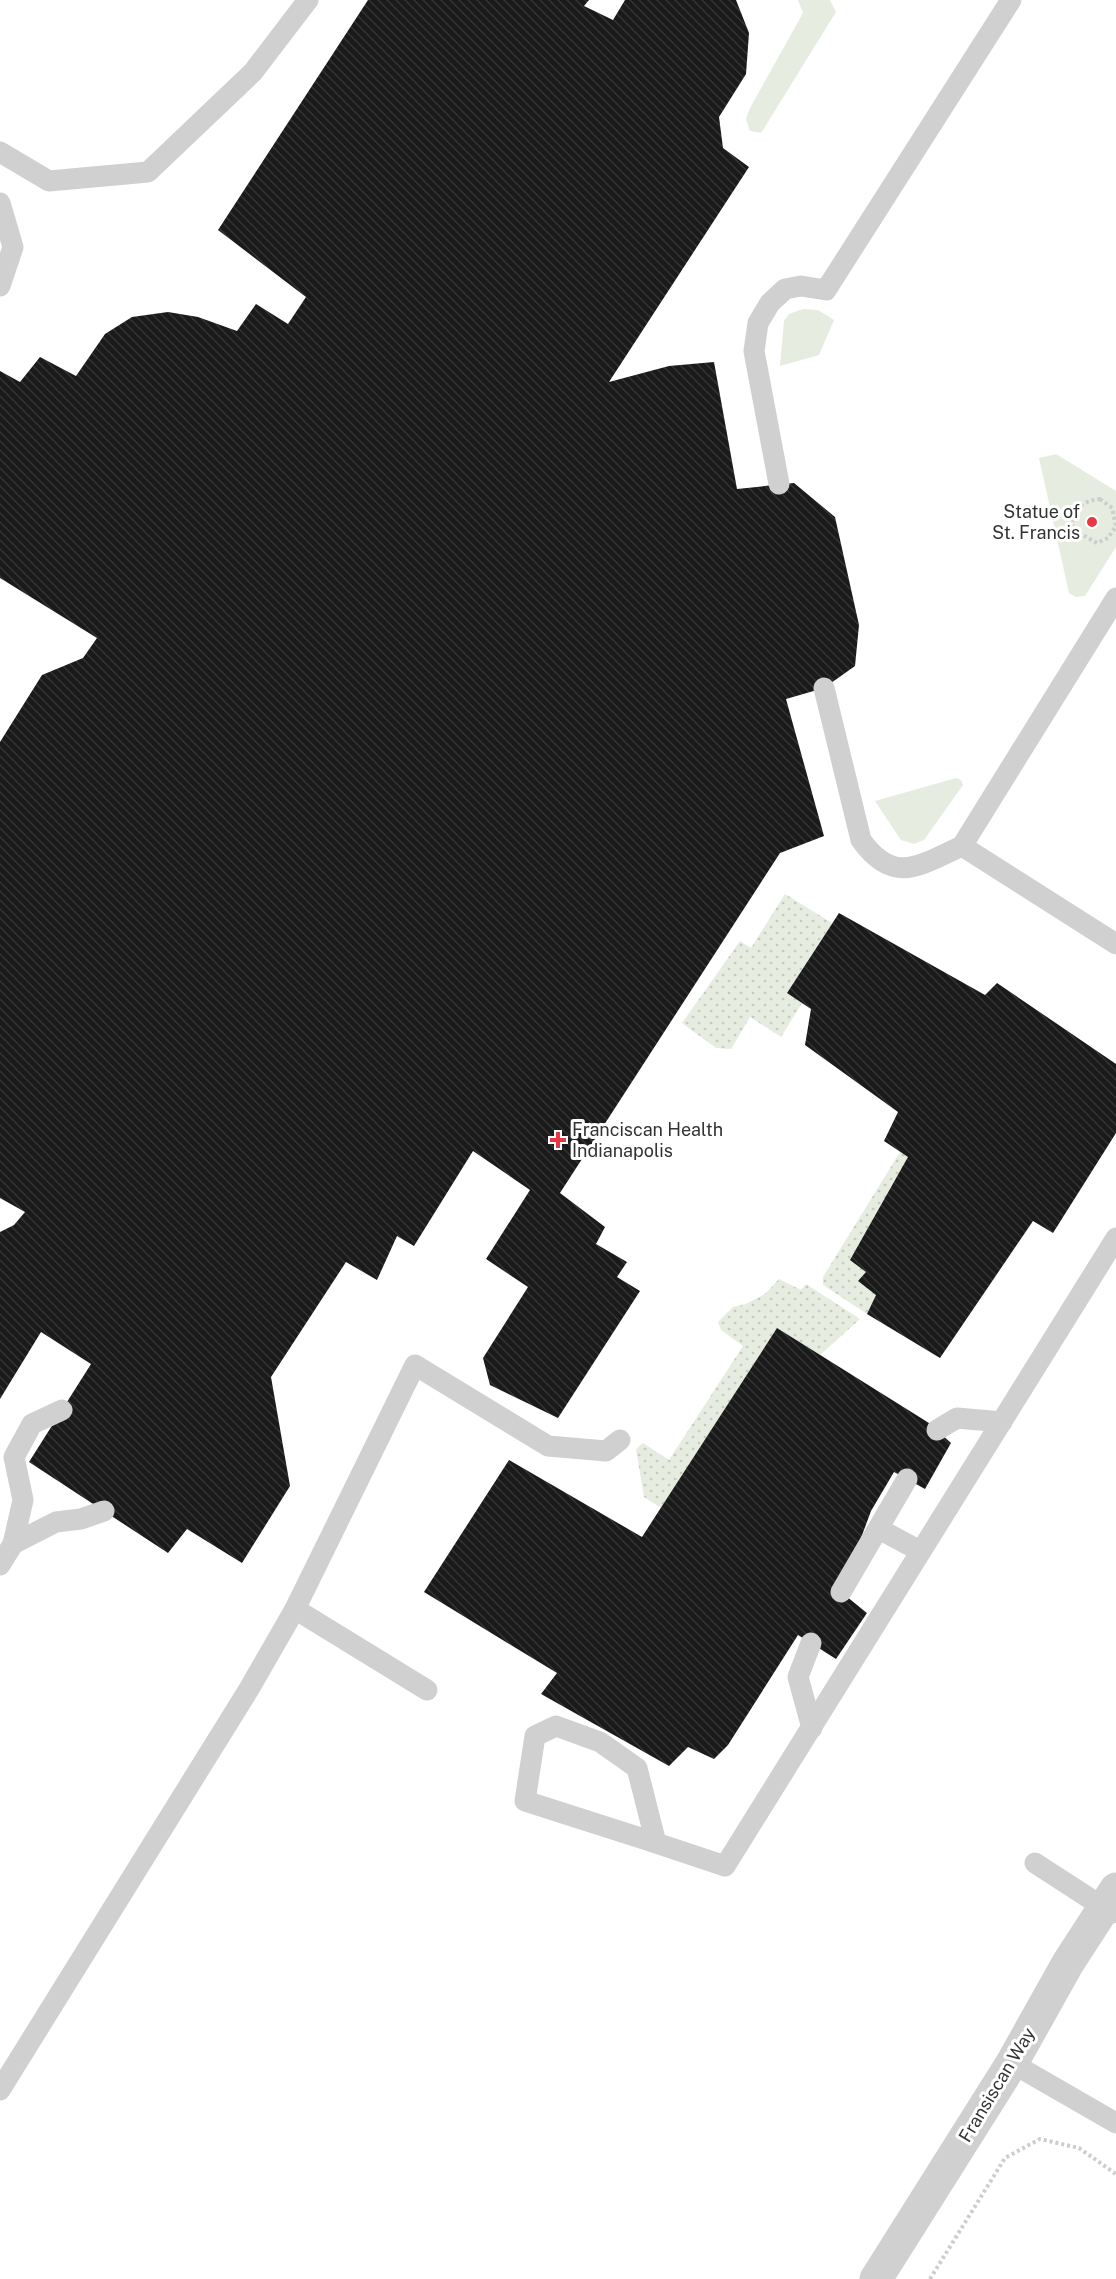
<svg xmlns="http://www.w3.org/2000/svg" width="1116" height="2279" viewBox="0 0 1116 2279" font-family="'Public Sans',sans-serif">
	<defs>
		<pattern id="grass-dots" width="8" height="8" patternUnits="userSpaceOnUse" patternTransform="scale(1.5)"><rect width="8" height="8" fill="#e6ecdf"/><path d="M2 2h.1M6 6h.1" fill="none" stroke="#c6cbc0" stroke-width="1.8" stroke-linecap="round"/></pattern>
		<pattern id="building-back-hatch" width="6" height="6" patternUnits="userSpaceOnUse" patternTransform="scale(1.5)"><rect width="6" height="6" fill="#1a1a1a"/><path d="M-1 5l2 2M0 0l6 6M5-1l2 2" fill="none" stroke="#333"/></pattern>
	</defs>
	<rect width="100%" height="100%" fill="#fff"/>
	<g fill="url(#grass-dots)">
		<polygon points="785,894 832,923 787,993 802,1003 781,1037 750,1017 731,1049 716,1048 682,1023 740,941 751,948"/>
		<polygon points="900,1152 911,1158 854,1253 869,1265 876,1295 867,1314 823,1285 823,1277"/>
		<polygon points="779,1279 801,1290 806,1284 860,1319 820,1355 777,1328 661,1508 644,1497 636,1449 643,1443 669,1460 743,1346 721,1330 718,1322 733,1307 746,1304 765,1294"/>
	</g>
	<g fill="#e6ecdf">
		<polygon points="798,0 830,0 836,12 761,133 750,131 746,119 750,108 803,13"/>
		<polygon points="803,309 818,310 834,320 819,355 780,366 784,321 789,314"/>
		<polygon points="1056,454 1116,491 1116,547 1085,596 1076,597 1069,593 1039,458"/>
		<polygon points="956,778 961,780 963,785 924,840 914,844 901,840 875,801"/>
	</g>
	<g fill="url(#building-back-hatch)">
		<polygon points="368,0 589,0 584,6 613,20 625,0 736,0 749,33 746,74 719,117 723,148 749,167 609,382 669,366 714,362 737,489 794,483 835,517 859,625 855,666 824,688 786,699 824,836 780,853 560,1193 605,1227 596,1244 627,1262 617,1277 640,1291 558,1418 490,1385 483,1358 528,1287 486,1259 530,1190 473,1151 414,1246 397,1236 377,1280 346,1262 271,1377 290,1486 242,1563 187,1529 168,1553 29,1462 91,1364 41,1332 0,1399 0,1232 14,1225 25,1212 0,1198 0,742 42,675 83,658 97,638 0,578 0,371 20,382 40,357 76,376 105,334 132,317 168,312 198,317 237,331 256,304 288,324 306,297 218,230"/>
		<polygon points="839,913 985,995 997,983 1116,1064 1116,1133 1053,1233 1033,1221 940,1358 867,1314 876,1295 858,1281 866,1272 850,1260 908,1157 884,1141 898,1112 805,1045 811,1009 787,993"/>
		<polygon points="777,1328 929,1423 951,1443 925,1489 894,1472 871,1511 841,1592 867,1613 836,1659 798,1635 728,1745 714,1759 688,1747 669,1766 541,1694 557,1673 424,1592 509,1460 642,1537"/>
	</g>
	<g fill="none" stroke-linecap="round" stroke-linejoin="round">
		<g stroke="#cdcdcd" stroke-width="4" stroke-dasharray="3 3" stroke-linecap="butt">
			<path d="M1100,499L1112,508L1116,526L1108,538L1097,543L1072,529C1073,510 1081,501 1100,499Z"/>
			<polyline points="930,2279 1005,2158 1040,2139 1079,2148 1116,2174"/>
		</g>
		<g stroke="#d0d0d0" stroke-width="21">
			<polyline points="0,152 49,181 148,172 253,72 308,0"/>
			<polyline points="0,203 13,247 0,286"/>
			<polyline points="779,484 754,351 758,323 770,303 785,289 801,286 826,290 1011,0"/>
			<path d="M824,688L861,840C894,886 920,865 962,846L1116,598"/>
			<polyline points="962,846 1116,944"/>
			<polyline points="62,1410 32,1424 14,1457 23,1500 13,1544 56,1522 81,1519 104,1511"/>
			<polyline points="937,1430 957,1418 1002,1422"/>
			<polyline points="879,1529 920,1551"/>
			<polyline points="0,1565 13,1544"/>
			<polyline points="841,1592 907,1479"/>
			<polyline points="295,1609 427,1690"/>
			<polyline points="811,1643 798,1677 812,1728"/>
			<polyline points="656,1843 637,1768 600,1742 556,1726 535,1736 525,1801 647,1840 725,1866 1116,1238"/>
			<polyline points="1035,1863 1112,1913"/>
			<polyline points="1012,2063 1116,2123"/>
			<polyline points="0,2090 249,1689 295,1609 415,1365 548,1446 606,1451 620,1440"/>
		</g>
		<polyline stroke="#d0d0d0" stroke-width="33" points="876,2279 1012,2063 1068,1963 1116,1889"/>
	</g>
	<g fill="#e63946" stroke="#fff" stroke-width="2">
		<circle cx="1092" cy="522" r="6"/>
		<path d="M555 1131h6v6h6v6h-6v6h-6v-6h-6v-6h6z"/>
	</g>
	<g text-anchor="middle" stroke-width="6" stroke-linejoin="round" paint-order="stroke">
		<g font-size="18" fill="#333" stroke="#fff" text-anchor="end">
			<text x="1080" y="518">Statue of<tspan x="1080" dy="21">St. Francis</tspan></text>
			<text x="572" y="1136" text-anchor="start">Franciscan Health<tspan x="572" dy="21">Indianapolis</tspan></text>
		</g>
		<g font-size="18" fill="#333" stroke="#fff">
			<text transform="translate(997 2085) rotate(-59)" y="6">Fransiscan Way</text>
		</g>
	</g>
</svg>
